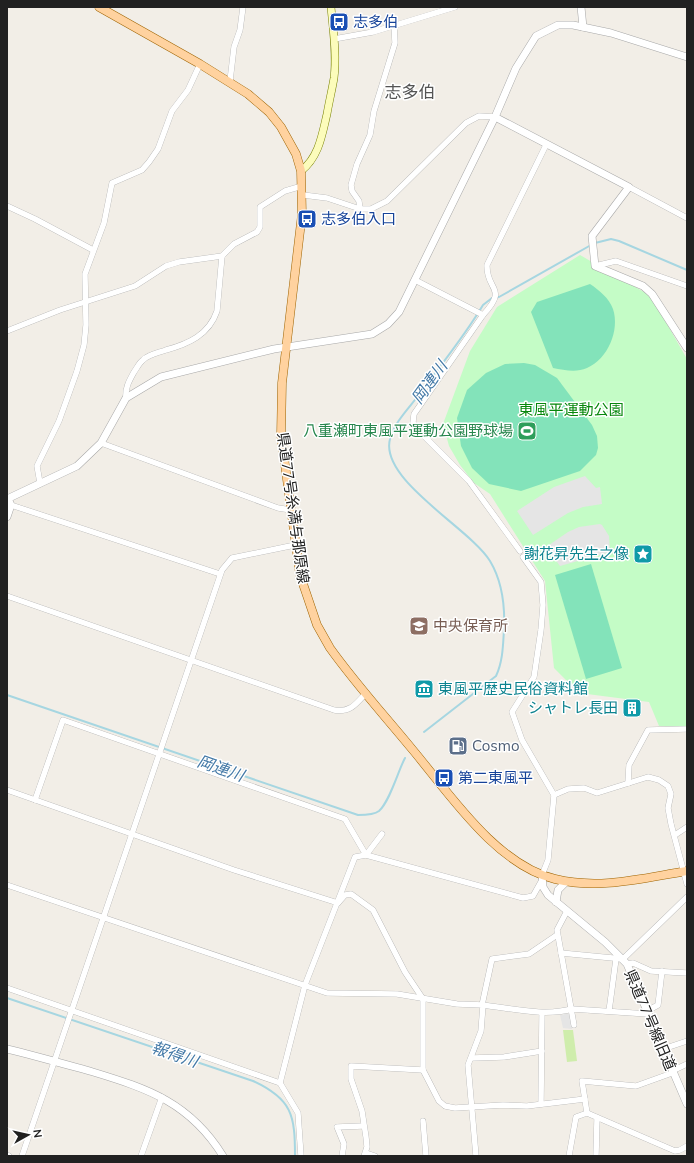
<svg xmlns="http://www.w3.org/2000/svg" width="694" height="1163" viewBox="0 0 694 1163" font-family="Mulish,'Noto Sans JP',sans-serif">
	<rect width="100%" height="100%" fill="#f2eee7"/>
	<polygon fill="#cfedac" points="563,1030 573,1030 577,1061 567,1062"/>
	<polygon fill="#c4fcc6" points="580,255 651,296 687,359 687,727 659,726 649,702 587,694 568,682 554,668 545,581 490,494 474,483 460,465 449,446 443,424 470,351 497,307"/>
	<g fill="#83e3ba">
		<path d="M590,284C599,290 609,298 613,309C620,330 608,359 587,368C576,373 564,370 553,368L531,312L537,302Z"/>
		<polygon points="524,363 535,365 557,378 592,425 597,436 598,448 596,455 580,471 521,491 489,484 472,468 461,446 457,418 467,390 486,373 505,364"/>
		<polygon points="591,564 622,668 586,679 555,575"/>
	</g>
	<g fill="#e5e5e5">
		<polygon points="585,476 596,488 600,487 602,504 583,507 568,513 533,535 517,511 554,487"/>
		<polygon points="600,524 602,525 609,536 610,552 560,566 546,547 568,532 579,527"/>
		<polygon points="570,1013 572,1029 563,1028 560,1015"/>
	</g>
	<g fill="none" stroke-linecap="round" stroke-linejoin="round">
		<g stroke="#a6d6e1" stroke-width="2">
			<polyline points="595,243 611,239 619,241 687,270"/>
			<path d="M7,695L358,815C364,815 374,815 379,811C390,801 398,771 405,758"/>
			<path d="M424,732L496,676C503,661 503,645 504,629C505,607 502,581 490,561C471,529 379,480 390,439C394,423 408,409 418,396C440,366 464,337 483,305L492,298L499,297L591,245"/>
			<path d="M7,998L253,1081C292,1099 295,1115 295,1156"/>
		</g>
		<defs>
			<g id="minor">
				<polyline points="334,39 373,32 455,7"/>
				<polyline points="230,81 234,47 240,30 243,7"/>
				<polyline points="629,187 687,218"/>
				<polyline points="303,195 327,198 360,209 371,209 387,201 466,123 479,116 495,117"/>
				<polyline points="7,206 35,219 93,250"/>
				<polyline points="360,209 359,201 352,191 351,185 357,164 370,135 374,111 395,43 394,24"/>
				<polyline points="595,266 616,261 687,286"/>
				<polyline points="415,280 483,315"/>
				<polyline points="7,331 60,310 135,286 166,266 179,262 222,256 234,244 257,232 260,227 260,207 285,191 302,186"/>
				<path d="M126,398C125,388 129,381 134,372C137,368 139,363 143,360C149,354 158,353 166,350C188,344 209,335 217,311L222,256"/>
				<polyline points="101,443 278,508 291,510"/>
				<polyline points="40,483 37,466 59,421 77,371 84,345 86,325 85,274 104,223 112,183 142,170 149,162 158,149 172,111 188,90 200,64"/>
				<polyline points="11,505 220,574"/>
				<path d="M520,551L469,481L417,429L413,422L414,414L483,315C509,287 486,291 487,265L546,145"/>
				<polyline points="523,557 541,582 543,605 541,630 534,677 512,712 522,740 554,795 548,860 542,875"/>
				<path d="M7,596L334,710C350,713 356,704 366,693"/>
				<polyline points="628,783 629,765 648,730 687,729"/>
				<polyline points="7,790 234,870 338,903"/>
				<polyline points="554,795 568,789 584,788 597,793 648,777 659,780 668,786 671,794 668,808 671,824 687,884"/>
				<polyline points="35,800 63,720 345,819 366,855 523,898 533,896 542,880"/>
				<polyline points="675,835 687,827"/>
				<polyline points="7,885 327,993 397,994 457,1004 483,1005 481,1031 468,1065 476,1156"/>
				<polyline points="338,903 345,895 351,894 373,910 405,972 423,999 423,1070 439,1101 445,1106 455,1108 503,1105 527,1106 585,1099"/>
				<polyline points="567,911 557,930 574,1025"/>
				<path d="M557,935L529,954L492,959L482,1005C511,1008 543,1017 572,1009L648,1014"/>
				<polyline points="561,953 623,959 687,897"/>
				<polyline points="627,964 633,963 651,971 687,973"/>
				<polyline points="7,988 280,1083 298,1113 301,1156"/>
				<polyline points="609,1011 616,959"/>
				<polyline points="647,1011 658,1005 662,971"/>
				<polyline points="663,1049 687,1041"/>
				<polyline points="472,1058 504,1057 542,1051"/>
				<polyline points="672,1071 687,1064"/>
				<polyline points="280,1083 305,985 355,857 366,855 382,834"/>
				<polyline points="541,1104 542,1013"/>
				<polyline points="587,1113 582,1081 636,1086 672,1073"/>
				<polyline points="423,1121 426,1156"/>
				<polyline points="366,1153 375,1156"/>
				<polyline points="7,1155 9,1156"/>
				<polyline points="22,1156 222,570 232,558 295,545"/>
				<polyline points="141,1156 162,1097"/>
				<polyline points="342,1156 344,1144 337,1127 363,1126"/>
				<polyline points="364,1156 367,1147 366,1137 362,1111 351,1079 351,1066 423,1070"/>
				<polyline points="569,1156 576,1117 587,1113 675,1151 680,1150 687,1146"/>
				<polyline points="596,1156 597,1118"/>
			</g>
			<g id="tertiary">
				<polyline points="581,7 583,27"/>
				<polyline points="495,117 629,187 592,236 595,266 643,286 652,294 687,348"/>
				<polyline points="7,499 77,466 101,443 126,398 161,377 274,349 372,334 388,324 399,312 495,117 516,68 536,36 558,25 573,25 611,33 687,57"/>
				<polyline points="7,517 11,505 8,499"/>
				<polyline points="542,875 543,887 548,895 605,942 627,964 687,1104"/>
				<polyline points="556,902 558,890 566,882"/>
				<path d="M7,1049C36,1056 64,1064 93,1072C149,1089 190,1103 223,1156"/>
			</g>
			<path id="secondary" d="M301,171C319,157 322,135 327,114C329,102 332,90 334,78C337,54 333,30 331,7"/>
			<path id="primary" d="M99,7L200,64L248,94L269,112L281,127L296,154L301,171L302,214L282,383L281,435L300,575L317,625L330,648C355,683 384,715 412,749C449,793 496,865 555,879C600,890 643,878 687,871"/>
		</defs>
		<use href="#minor" stroke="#a8a8a8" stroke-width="6"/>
		<use href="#tertiary" stroke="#a8a8a8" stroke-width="8"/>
		<use href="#secondary" stroke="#778000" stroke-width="8"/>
		<use href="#primary" stroke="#9e6300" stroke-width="9"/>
		<use href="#minor" stroke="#fff" stroke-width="5.5"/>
		<use href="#tertiary" stroke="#fff" stroke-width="7"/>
		<use href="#secondary" stroke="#fcfcbb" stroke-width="7"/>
		<use href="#primary" stroke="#ffd29f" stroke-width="8"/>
	</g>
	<defs>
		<symbol id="bus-square" viewBox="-11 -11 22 22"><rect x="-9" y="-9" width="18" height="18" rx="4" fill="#1a4fb4" stroke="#fff"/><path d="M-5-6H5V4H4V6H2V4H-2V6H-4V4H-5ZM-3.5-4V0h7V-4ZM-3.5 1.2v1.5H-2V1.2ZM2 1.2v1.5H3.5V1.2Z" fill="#fff"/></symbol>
		<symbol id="stadium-square" viewBox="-11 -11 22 22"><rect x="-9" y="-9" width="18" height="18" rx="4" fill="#2e9e5b" stroke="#fff"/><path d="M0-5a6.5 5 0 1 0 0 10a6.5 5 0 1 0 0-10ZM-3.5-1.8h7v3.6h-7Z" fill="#fff"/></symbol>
		<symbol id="sight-square" viewBox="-11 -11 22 22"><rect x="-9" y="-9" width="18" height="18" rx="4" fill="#0f9aa8" stroke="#fff"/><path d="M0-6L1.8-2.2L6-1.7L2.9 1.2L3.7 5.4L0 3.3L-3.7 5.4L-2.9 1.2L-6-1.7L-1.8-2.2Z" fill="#fff"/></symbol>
		<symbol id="school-square" viewBox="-11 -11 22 22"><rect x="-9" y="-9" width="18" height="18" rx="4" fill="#8d6e63" stroke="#fff"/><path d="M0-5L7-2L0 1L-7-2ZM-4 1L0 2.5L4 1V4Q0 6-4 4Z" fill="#fff"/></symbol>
		<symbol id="museum-square" viewBox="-11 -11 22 22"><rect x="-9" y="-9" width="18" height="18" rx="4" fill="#0f9aa8" stroke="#fff"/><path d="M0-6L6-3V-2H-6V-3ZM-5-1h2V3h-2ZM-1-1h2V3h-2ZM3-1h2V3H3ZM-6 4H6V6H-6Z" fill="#fff"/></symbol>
		<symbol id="building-square" viewBox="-11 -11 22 22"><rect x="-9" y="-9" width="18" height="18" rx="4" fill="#0f9aa8" stroke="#fff"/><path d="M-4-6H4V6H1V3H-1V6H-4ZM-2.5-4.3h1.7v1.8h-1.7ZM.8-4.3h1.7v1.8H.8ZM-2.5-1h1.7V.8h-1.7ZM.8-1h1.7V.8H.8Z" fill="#fff"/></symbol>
		<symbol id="fuel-square" viewBox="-11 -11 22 22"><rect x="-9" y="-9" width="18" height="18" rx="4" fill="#5c6f8a" stroke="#fff"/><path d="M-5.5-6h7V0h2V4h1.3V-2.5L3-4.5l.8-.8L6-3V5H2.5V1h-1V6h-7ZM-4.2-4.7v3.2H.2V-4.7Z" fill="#fff"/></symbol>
	</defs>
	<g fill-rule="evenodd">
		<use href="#bus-square" x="328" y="11" width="22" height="22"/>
		<use href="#bus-square" x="296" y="208" width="22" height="22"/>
		<use href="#stadium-square" x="516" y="420" width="22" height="22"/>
		<use href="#sight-square" x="632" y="543" width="22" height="22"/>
		<use href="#school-square" x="408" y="615" width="22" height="22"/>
		<use href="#museum-square" x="413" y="678" width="22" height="22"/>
		<use href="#building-square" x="621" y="697" width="22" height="22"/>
		<use href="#fuel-square" x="447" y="735" width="22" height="22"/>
		<use href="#bus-square" x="433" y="767" width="22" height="22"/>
	</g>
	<g text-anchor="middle" stroke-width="3" stroke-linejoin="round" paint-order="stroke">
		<g font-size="15" fill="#164399" stroke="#fff" text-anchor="start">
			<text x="353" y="27">志多伯</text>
			<text x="321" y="224">志多伯入口</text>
			<text x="458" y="783">第二東風平</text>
		</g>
		<g font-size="15" fill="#07870c" stroke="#fff">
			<text x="571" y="415">東風平運動公園</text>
		</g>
		<g font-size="15" fill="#27864d" stroke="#fff" text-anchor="end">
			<text x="513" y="436">八重瀬町東風平運動公園野球場</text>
		</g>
		<g font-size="15" fill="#212121" stroke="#fff">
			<text transform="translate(293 508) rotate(82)" y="5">県道77号糸満与那原線</text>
			<text transform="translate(650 1020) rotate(67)" y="5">県道77号線旧道</text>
		</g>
		<g font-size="15" fill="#0d838f" stroke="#fff" text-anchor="end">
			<text x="629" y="559">謝花昇先生之像</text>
			<text x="438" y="694" text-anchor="start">東風平歴史民俗資料館</text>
			<text x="618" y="713">シャトレ長田</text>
		</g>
		<g font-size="15" fill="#785e54" stroke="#fff" text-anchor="start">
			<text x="433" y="631">中央保育所</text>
		</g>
		<g font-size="15" fill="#4e5e75" stroke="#fff" text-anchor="start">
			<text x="472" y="751">Cosmo</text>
		</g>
		<g font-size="16" font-style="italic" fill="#4278a6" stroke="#fff">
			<text transform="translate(429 382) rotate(-54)" y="6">岡連川</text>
			<text transform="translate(221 768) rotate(19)" y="6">岡連川</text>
			<text transform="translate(175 1054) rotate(19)" y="6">報得川</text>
		</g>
		<g font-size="17" fill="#545454" stroke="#fff">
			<text x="410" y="98">志多伯</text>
		</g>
	</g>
	<rect width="694" height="1163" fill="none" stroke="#212121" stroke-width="16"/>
	<g transform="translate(28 1135) rotate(82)" stroke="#ffffff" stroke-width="3" paint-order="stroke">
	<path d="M0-3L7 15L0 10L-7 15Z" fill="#212121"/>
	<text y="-6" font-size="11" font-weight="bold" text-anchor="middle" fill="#212121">N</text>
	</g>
</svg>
